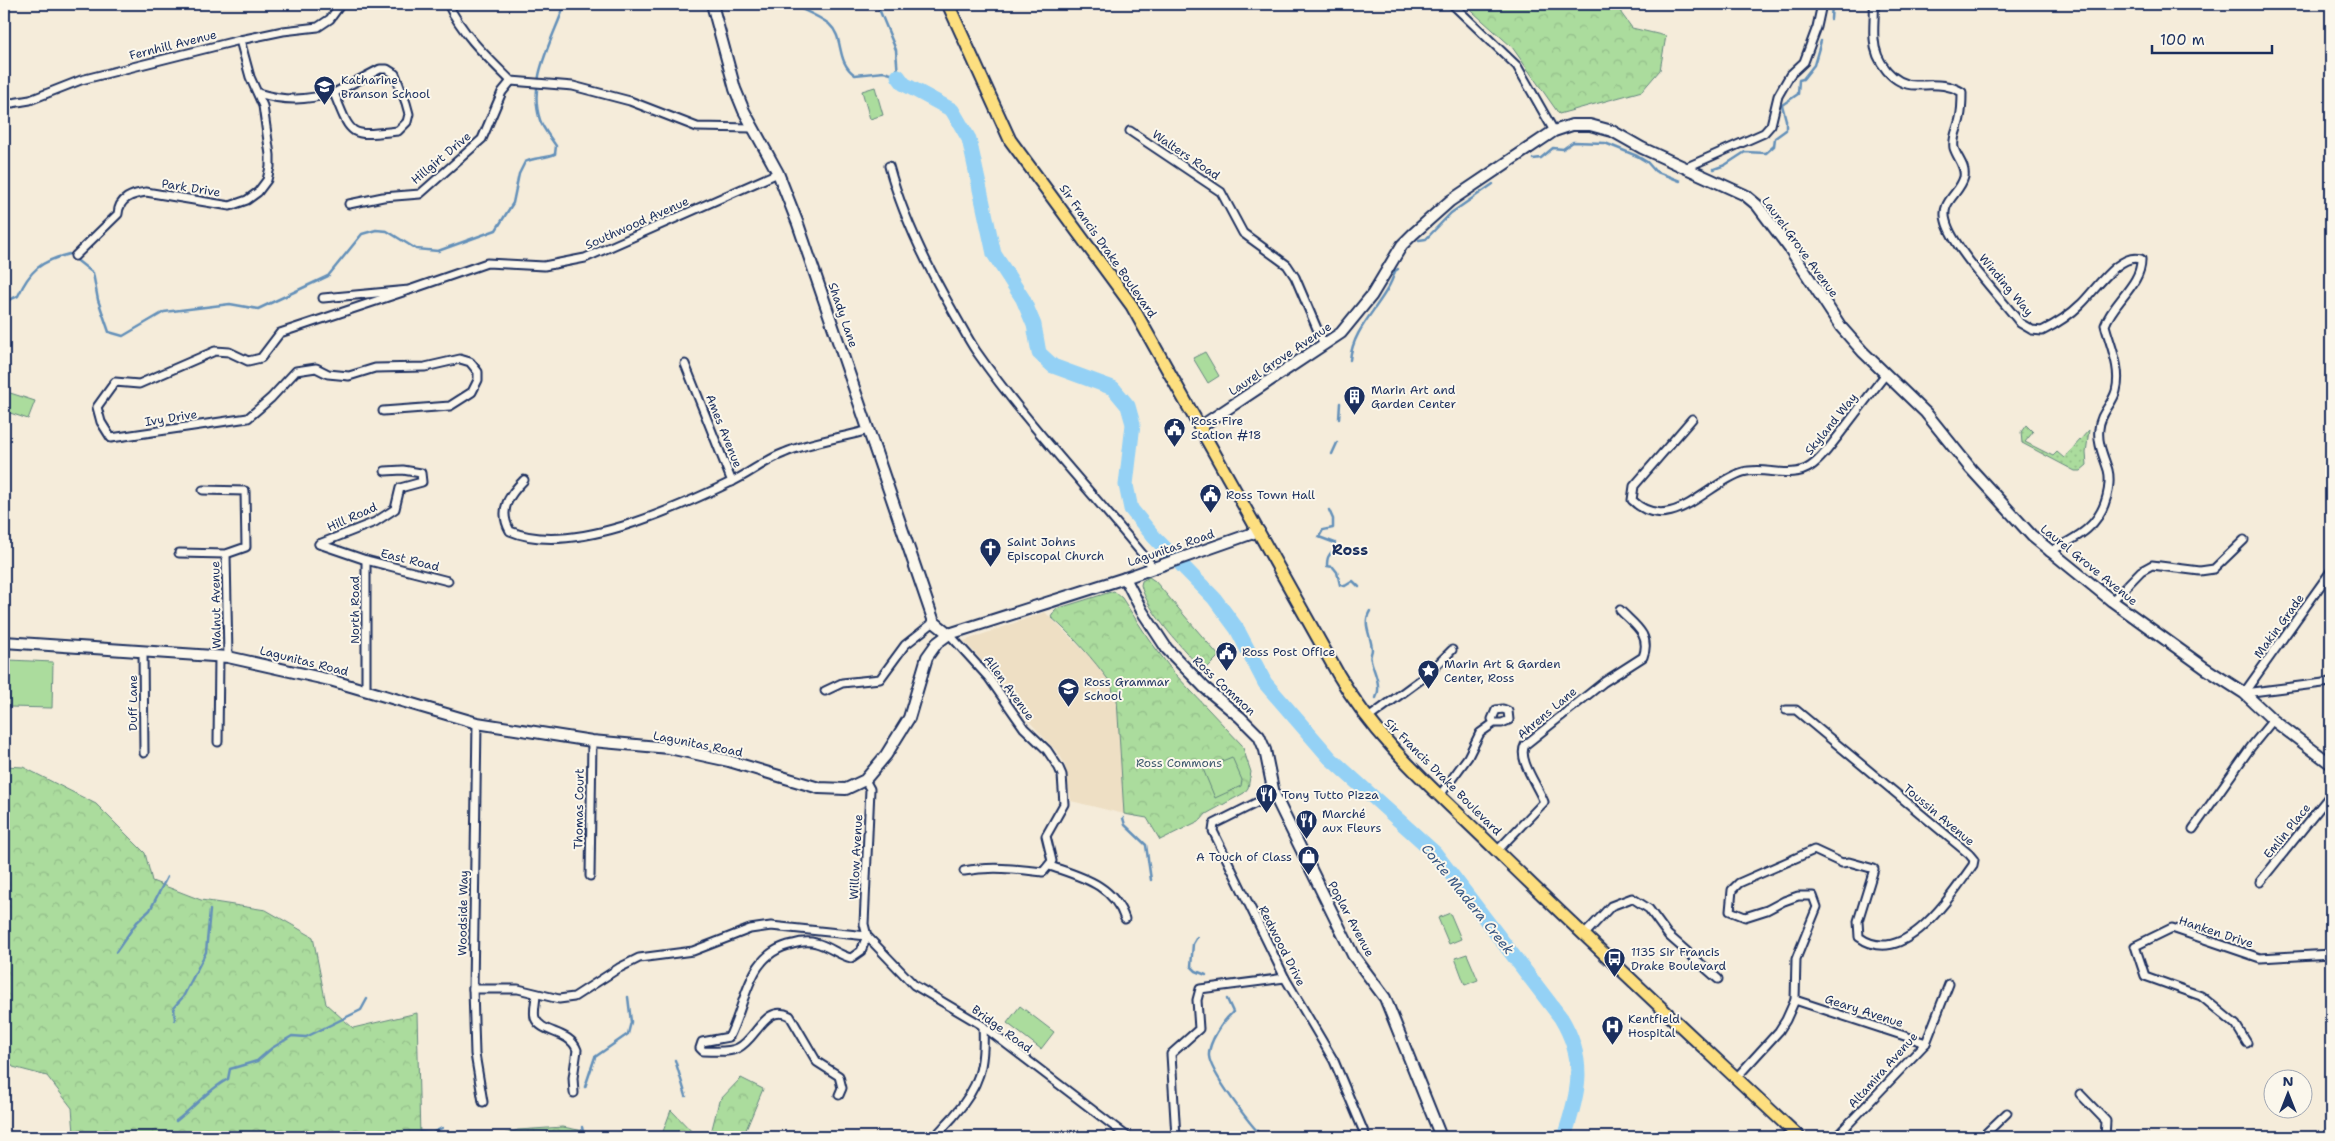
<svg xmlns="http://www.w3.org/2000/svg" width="2335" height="1141" viewBox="0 0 2335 1141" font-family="'Shantell Sans',sans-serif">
	<defs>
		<pattern id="grass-dots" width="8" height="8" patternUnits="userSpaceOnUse" patternTransform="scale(1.25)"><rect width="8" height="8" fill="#abdc9d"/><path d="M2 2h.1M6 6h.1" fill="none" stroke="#93bd8a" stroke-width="1.8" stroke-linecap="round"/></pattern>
		<pattern id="forest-crowns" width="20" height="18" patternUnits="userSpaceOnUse" patternTransform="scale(1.25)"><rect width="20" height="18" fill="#abdc9d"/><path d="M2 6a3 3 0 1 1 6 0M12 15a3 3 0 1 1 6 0" fill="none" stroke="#93bd8a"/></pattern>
	</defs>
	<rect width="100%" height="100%" fill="#f5ecda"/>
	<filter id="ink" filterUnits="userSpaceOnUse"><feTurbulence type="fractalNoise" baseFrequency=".02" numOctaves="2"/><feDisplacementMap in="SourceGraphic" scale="10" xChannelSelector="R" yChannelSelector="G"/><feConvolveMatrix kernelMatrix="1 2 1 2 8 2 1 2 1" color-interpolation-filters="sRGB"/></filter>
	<g filter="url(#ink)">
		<polygon fill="#eedfc4" points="1045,612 1094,661 1111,684 1113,695 1117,699 1124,814 1071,801 1065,765 1059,754 1025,717 998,678 964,641"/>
		<polygon fill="url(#grass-dots)" stroke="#63867e" points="2026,425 2033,432 2025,442 2053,456 2057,452 2064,458 2089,430 2086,453 2087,465 2080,471 2075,471 2022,443 2021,432"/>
		<g fill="url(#forest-crowns)" stroke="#63867e">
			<polygon points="1464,4 1621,4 1621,13 1632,28 1666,36 1660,70 1642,91 1559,114 1512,47"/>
			<path d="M1149,577L1155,581L1219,656L1204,671C1186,653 1146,610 1141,585L1142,581Z"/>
			<path d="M1114,591L1122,598L1148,638L1174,673L1242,745L1251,772L1248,788L1244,793L1206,814L1201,820L1160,840L1147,818L1124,814L1117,699C1111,695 1114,688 1110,682C1093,659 1073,636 1051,617L1056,609Z"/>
			<polygon points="4,766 23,767 96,804 145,853 152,881 201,900 266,910 313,937 326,1004 353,1028 417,1013 420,1137 71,1137 74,1133 72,1108 47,1076 13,1067 4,1054"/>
			<polygon points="741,1078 763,1089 743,1137 707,1137 710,1137 719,1101"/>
			<polygon points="671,1110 697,1137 661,1137"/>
			<polygon points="563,1127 614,1137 497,1137 518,1130"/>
		</g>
		<g fill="#abdc9d" stroke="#63867e">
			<polygon points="875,87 883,115 870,119 862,91"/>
			<polygon points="1205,352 1219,376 1208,383 1193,358"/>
			<polygon points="4,391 35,401 28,419 4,411"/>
			<polygon points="9,660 53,662 52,708 9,707"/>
			<polygon points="1232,757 1242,780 1241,786 1215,798 1203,769"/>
			<polygon points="1450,913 1461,939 1449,944 1438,918"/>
			<polygon points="1467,954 1478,980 1465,985 1455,958"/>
			<polygon points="1020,1006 1054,1032 1041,1049 1007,1023"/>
		</g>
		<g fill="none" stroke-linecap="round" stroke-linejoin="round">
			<g stroke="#6490b9" stroke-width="2.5">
				<path d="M791,4C803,10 819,16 829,24C845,38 835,61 855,75L884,72L898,76L896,50L877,4"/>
				<polyline points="1831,19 1832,4"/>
				<polyline points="1533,159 1541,158 1553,148 1563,149 1573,142 1605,143 1637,156 1647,162 1655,171 1680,181"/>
				<polyline points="1714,169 1725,165 1745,152 1766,153 1774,146 1775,138 1786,130 1786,120 1782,105 1798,94 1799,80 1803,79 1814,65 1821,41"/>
				<polyline points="1419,240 1426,239 1451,213 1493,184"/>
				<path d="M4,308L9,300L18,296C30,270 41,261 69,254L93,273L98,300L109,332L123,336L164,312L230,304L258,309L328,276L362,234L376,230L387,231L416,249L438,251L496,230L513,203L519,174L525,162C535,157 545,159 555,154L556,146C551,138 543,129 540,120C527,81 553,39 565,4"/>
				<path d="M1350,360C1353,325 1387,302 1395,271L1398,269"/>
				<polyline points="1339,419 1340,403"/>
				<polyline points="1332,454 1337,443"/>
				<path d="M1329,510L1333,519V528L1323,530L1319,537L1335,543L1334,550C1328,555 1327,558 1327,566L1333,567L1337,572L1340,585L1345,586L1353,581L1359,587"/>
				<path d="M1370,611C1362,624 1371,635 1372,649C1372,653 1369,656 1371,660C1374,673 1382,685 1376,698"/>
				<polyline points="1123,818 1125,825 1146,845 1151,880"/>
				<polyline points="1197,937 1193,944 1191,966 1196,971 1206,975"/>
				<polyline points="116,952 137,922 150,910 167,877"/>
				<path d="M1227,999L1233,1012C1223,1021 1208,1043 1209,1056C1210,1072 1251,1126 1263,1137"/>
				<polyline points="175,1020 174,1007 183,997 206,952 210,910"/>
				<polyline points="675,1060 686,1096"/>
				<polyline points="585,1087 595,1057 628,1034 631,1022 628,997"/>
				<path d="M176,1121C194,1107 208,1090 228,1079L230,1069L257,1061L272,1048L292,1036L306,1037L361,1010L367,999"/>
				<polyline points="582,1127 584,1137"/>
				<polyline points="408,1137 421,1132 432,1133 442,1128"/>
			</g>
			<path stroke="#94d1f5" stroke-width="15" d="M898,76L904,84L952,110L969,139L994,254L1023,299L1034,325L1039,353L1053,366L1113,388L1128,406L1133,424L1126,485L1131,509L1154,537L1214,598L1237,629L1265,683L1330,758L1435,853L1561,1018C1587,1061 1579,1093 1564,1137"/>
			<defs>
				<g id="street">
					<path d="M448,4C462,34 488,58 511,81L573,86L630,101L697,127L753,128"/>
					<polyline points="1452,4 1517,66 1554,131"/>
					<path d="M1874,4C1875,15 1873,27 1874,39C1875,61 1893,86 1917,85C1935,85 1946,83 1962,92C1962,101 1962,110 1960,118C1958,129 1952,137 1954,148C1957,158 1966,166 1964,177C1960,194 1940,201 1946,221C1952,247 2002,299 2020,323L2032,330L2042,331C2056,324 2070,315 2081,304C2095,291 2119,252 2141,259C2142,284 2113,302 2105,325C2110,345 2122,369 2116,391C2112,405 2100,413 2099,429C2097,443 2104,457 2108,470C2110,477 2109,489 2107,496C2099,528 2076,538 2049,552"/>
					<path d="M380,69H387L395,74L406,103L409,114L407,122L398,131C349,136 352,138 334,93Z"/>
					<path d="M258,93C287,102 305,100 334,93"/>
					<polyline points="4,101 12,103 30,100 81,80 240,40 283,31 318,27 330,19 341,4"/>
					<polyline points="1130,131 1221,192 1243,233 1287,265 1295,277 1324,345"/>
					<path d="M889,166C903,218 928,268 955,315C962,327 968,339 976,351C1029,427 1095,495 1153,567"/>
					<polyline points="1685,168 1764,133 1771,125 1778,96 1790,75 1804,62 1817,27 1822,4"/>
					<polyline points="349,204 383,197 420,194 482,139 502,92 511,81"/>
					<path d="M75,256L118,214C119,198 132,194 146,192L230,206L247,200L258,192L267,180L270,167V155L263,106L250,77L240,40"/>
					<polyline points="323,298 409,290 487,263 544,266 585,258 778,173"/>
					<polyline points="685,364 732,482"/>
					<polyline points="383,411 450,406 472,392 478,380 478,372 470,362 460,359 425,367 375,368 349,376 328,374 316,368 296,371 271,398 248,418 111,438 101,422 97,407 115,382 139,384 215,351 229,352 248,361 261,358 280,333 409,290"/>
					<path d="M1692,419L1634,486L1632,500C1670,537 1707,483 1743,472C1764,466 1792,480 1811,466C1822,459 1831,445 1839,435C1855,414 1870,394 1886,374"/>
					<path d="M524,480C509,495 498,510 510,531C570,557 675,509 731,482C749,474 765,460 784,453C810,442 841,438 869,430"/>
					<polyline points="203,490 245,491 246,547 226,554 228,657"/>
					<polyline points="319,544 375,522 395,509 400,488 422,482 421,473 403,470 385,471"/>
					<polyline points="319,544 366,560 448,581"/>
					<polyline points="179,553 226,554"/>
					<polyline points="2112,601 2141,571 2152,565 2200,571 2214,569 2244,540"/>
					<path d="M949,634L989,678L1024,728L1047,750L1059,768L1062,775L1064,804L1046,836L1052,861L1043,872C1016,869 991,866 964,871"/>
					<polyline points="143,652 144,753"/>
					<polyline points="366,690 366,560"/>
					<polyline points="825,691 842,683 880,679 905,645 934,622"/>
					<polyline points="2244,693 2331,571"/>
					<polyline points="2244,693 2331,682"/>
					<polyline points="1367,719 1427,675 1452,650"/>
					<polyline points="477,723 473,989 475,1054 483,1102"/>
					<polyline points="218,742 219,656"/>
					<polyline points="865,780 870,789 864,924 867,936"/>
					<polyline points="1274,794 1214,824 1213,831 1285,978 1334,1061 1366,1137"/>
					<polyline points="1440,795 1468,757 1480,733 1494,723 1502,723 1509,720 1508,711 1503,709 1496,710 1492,719 1494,723"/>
					<polyline points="2193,829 2251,747 2273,720"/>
					<path d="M1497,851L1544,802C1538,786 1517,759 1525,745L1604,682L1643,657C1652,634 1633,624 1620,610"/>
					<path d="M1050,866C1081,877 1113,884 1125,919"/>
					<polyline points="590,876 592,741"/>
					<polyline points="2260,882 2331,794"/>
					<polyline points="1584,935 1611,906 1632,898 1649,909 1668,935 1718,979"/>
					<polyline points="867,936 914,985 980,1024 1128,1137"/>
					<polyline points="473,989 518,989 559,999 574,997 619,968 639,958 693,951 750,929 771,926 867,936"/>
					<path d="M536,994C536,1001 533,1012 535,1018C541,1034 570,1030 577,1050L573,1078L574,1093"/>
					<polyline points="1795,1000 1926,1043"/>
					<polyline points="2247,1043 2236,1025 2201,996 2145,976 2135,946 2172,928 2260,958 2331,954"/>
					<path d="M1736,1078L1779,1031L1786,1020L1795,1000L1796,959L1817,907L1813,896H1798L1784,901L1767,910L1745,917L1730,911L1732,890L1739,883L1814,850L1842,863L1849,862L1874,869L1858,921L1859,937C1904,970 1951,895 1973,865L1974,860L1969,854L1796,710H1786"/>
					<polyline points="2080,1094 2106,1121 2105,1137"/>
					<path d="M839,1095L842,1088L839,1076L817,1062L790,1016C765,1003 757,1039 738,1048C728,1053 714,1051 703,1051L700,1048L702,1042L729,1037C747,1002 747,953 793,944C800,942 809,941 816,943C829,946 838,955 851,958L861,951L867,936"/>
					<path d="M934,1137C941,1131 947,1123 953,1117C980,1086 985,1066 983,1026"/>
					<polyline points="1176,1137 1171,1054 1199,1029 1197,1000 1200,989 1285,978"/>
					<polyline points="1836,1137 1926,1043 1949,984"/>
					<polyline points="1982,1137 2007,1113"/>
				</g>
				<g id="secondary">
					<polyline points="712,4 735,89 744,111 778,173 798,224 934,622 949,634"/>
					<polyline points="1200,427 1341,333 1372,295 1402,245 1413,234 1450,201 1554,131 1572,125 1590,125 1612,131 1642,148 1745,195 1757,205 1790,249 1841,327 1863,352 1926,413 1971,469 2032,536 2112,601 2205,668 2244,693 2273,720 2331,764"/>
					<polyline points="1125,578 1142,611 1167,649 1205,688 1240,717 1259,736 1265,750 1274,794 1353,955 1385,998 1441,1137"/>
					<polyline points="4,642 228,657 330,680 477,723 592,741 669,748 729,761 819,788 846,789 865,780 886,755 909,718 927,657 937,643 949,634 1125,578 1259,531"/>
				</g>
				<path id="primary" d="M948,4L1010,140L1132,306L1338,674C1377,742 1438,793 1494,848C1594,946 1697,1041 1799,1137"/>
			</defs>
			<use href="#street" stroke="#1b2f5e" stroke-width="11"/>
			<use href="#secondary" stroke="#1b2f5e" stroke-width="14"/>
			<use href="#primary" stroke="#1b2f5e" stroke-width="15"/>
			<use href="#street" stroke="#fbf7ec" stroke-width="7"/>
			<use href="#secondary" stroke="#fbf7ec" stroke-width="10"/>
			<use href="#primary" stroke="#fddf80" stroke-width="11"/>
		</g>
	</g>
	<defs>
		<symbol id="school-pin" viewBox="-11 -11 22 30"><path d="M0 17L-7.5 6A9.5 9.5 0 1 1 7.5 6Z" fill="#1b2f5e" stroke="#fbf7ec"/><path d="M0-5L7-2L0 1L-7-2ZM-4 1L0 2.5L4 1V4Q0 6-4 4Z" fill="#fff"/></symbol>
		<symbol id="building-pin" viewBox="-11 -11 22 30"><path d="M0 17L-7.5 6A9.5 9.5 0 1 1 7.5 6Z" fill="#1b2f5e" stroke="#fbf7ec"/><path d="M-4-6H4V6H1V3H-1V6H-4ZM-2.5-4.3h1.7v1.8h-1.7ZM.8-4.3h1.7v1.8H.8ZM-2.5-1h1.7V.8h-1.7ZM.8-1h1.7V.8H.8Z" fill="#fff"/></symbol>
		<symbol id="civic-pin" viewBox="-11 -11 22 30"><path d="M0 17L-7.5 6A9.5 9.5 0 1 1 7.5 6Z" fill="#1b2f5e" stroke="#fbf7ec"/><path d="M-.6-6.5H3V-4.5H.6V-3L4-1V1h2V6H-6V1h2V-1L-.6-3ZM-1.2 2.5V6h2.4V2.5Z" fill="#fff"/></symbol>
		<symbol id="church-pin" viewBox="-11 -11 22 30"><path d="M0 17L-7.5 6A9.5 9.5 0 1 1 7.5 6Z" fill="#1b2f5e" stroke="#fbf7ec"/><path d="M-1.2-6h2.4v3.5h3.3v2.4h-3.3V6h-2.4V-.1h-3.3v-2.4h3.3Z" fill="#fff"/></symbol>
		<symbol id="sight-pin" viewBox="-11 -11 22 30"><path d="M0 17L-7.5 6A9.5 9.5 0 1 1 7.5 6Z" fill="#1b2f5e" stroke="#fbf7ec"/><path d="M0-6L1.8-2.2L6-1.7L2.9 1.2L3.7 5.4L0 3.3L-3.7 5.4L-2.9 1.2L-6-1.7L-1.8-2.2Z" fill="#fff"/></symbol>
		<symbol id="restaurant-pin" viewBox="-11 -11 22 30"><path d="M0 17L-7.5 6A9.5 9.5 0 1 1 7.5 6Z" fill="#1b2f5e" stroke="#fbf7ec"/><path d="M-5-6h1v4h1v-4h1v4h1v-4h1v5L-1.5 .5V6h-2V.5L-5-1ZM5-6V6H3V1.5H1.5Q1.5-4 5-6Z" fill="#fff"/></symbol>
		<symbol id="shop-pin" viewBox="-11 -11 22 30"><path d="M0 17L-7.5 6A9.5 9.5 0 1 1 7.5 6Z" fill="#1b2f5e" stroke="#fbf7ec"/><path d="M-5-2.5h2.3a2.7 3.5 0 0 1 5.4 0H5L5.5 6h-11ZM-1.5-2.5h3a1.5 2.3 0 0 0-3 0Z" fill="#fff"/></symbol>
		<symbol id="bus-pin" viewBox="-11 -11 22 30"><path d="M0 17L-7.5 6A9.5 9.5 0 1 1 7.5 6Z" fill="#1b2f5e" stroke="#fbf7ec"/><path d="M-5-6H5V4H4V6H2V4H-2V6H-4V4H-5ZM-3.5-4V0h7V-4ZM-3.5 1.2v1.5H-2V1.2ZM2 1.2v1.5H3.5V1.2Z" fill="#fff"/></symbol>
		<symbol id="hospital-pin" viewBox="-11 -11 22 30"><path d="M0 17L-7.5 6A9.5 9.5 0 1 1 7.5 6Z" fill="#1b2f5e" stroke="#fbf7ec"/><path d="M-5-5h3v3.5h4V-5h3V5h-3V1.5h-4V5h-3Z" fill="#fff"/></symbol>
	</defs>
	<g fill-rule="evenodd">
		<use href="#school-pin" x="312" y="74" width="25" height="34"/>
		<use href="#building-pin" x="1342" y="384" width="25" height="34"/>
		<use href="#civic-pin" x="1162" y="416" width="25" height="34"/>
		<use href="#civic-pin" x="1198" y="482" width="25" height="34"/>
		<use href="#church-pin" x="978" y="536" width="25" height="34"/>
		<use href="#civic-pin" x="1214" y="640" width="25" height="34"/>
		<use href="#sight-pin" x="1416" y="658" width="25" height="34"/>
		<use href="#school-pin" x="1056" y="676" width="25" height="34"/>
		<use href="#restaurant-pin" x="1254" y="782" width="25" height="34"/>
		<use href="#restaurant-pin" x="1294" y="808" width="25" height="34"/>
		<use href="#shop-pin" x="1296" y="844" width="25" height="34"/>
		<use href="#bus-pin" x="1602" y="946" width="25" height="34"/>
		<use href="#hospital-pin" x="1600" y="1014" width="25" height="34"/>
	</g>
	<g text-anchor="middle" stroke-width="4" stroke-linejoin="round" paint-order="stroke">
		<g font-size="12" fill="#1b2f5e" stroke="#fbf7ec">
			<text transform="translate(173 45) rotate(-14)" y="4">Fernhill Avenue</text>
			<text transform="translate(1186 155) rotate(34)" y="4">Walters Road</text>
			<text transform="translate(441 158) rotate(-40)" y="4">Hillgirt Drive</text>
			<text transform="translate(191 188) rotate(9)" y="4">Park Drive</text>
			<text transform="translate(637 223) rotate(-24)" y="4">Southwood Avenue</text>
			<text transform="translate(1800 247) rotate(54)" y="4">Laurel Grove Avenue</text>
			<text transform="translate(1108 251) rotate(55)" y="4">Sir Francis Drake Boulevard</text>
			<text transform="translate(2006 285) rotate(50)" y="4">Winding Way</text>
			<text transform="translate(843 315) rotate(71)" y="4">Shady Lane</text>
			<text transform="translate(1280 359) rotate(-34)" y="4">Laurel Grove Avenue</text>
			<text transform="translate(171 418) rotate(-9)" y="4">Ivy Drive</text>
			<text transform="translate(1831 424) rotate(-51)" y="4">Skyland Way</text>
			<text transform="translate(724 431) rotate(68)" y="4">Ames Avenue</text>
			<text transform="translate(352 517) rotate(-24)" y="4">Hill Road</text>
			<text transform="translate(1171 548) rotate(-19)" y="4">Lagunitas Road</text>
			<text transform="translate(410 560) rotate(14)" y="4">East Road</text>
			<text transform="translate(2089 565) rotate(39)" y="4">Laurel Grove Avenue</text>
			<text transform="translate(216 605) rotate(-91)" y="4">Walnut Avenue</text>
			<text transform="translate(355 610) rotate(-90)" y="4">North Road</text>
			<text transform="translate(2279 626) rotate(-54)" y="4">Makin Grade</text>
			<text transform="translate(304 661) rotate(14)" y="4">Lagunitas Road</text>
			<text transform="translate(1224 686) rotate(43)" y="4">Ross Common</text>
			<text transform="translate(1009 688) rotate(54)" y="4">Allen Avenue</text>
			<text transform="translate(133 703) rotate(-90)" y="4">Duff Lane</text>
			<text transform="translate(1547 713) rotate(-40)" y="4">Ahrens Lane</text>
			<text transform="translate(698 744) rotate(11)" y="4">Lagunitas Road</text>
			<text transform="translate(1443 777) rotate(45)" y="4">Sir Francis Drake Boulevard</text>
			<text transform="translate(579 809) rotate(-89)" y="4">Thomas Court</text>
			<text transform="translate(1939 815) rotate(40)" y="4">Toussin Avenue</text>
			<text transform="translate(2287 831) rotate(-51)" y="4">Emlin Place</text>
			<text transform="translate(856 857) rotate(-87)" y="4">Willow Avenue</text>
			<text transform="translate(463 913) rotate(-89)" y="4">Woodside Way</text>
			<text transform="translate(1351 919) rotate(62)" y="4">Poplar Avenue</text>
			<text transform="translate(2216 932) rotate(18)" y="4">Hanken Drive</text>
			<text transform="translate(1282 946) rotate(63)" y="4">Redwood Drive</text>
			<text transform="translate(1864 1011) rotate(18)" y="4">Geary Avenue</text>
			<text transform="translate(1002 1029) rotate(36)" y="4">Bridge Road</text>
			<text transform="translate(1883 1070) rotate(-48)" y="4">Altamira Avenue</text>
		</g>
		<g font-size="12" fill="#1b2f5e" stroke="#fbf7ec" text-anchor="start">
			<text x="341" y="84">Katharine<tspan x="341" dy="14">Branson School</tspan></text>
			<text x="1371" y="394">Marin Art and<tspan x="1371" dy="14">Garden Center</tspan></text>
			<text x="1191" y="425">Ross Fire<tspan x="1191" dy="14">Station #18</tspan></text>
			<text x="1226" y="499">Ross Town Hall</text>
			<text x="1007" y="546">Saint Johns<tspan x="1007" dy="14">Episcopal Church</tspan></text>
			<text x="1242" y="656">Ross Post Office</text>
			<text x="1444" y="668">Marin Art &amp; Garden<tspan x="1444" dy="14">Center, Ross</tspan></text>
			<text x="1084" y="686">Ross Grammar<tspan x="1084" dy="14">School</tspan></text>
			<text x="1282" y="799">Tony Tutto Pizza</text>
			<text x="1322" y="818">Marché<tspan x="1322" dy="14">aux Fleurs</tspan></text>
			<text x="1292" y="861" text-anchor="end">A Touch of Class</text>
			<text x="1631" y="956">1135 Sir Francis<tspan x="1631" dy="14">Drake Boulevard</tspan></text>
			<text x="1628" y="1023">Kentfield<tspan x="1628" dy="14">Hospital</tspan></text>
		</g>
		<g font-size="12" fill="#3f5a6e" stroke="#fbf7ec">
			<text x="1179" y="767">Ross Commons</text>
		</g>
		<g font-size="14" font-style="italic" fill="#395884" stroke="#fbf7ec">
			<text transform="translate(1468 899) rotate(51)" y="5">Corte Madera Creek</text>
		</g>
		<g font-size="15" font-weight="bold" fill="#1b2f5e" stroke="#fbf7ec">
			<text x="1350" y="555">Ross</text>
		</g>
	</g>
	<rect width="2335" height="1141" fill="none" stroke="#fbf7ec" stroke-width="20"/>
	<rect x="10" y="10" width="2315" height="1121" fill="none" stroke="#1b2f5e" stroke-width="2" filter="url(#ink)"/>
	<g transform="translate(2288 1094)"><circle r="24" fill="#fbf7ec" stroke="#a1a7b3"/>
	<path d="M0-4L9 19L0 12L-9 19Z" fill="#1b2f5e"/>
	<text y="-8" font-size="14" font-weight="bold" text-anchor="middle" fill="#1b2f5e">N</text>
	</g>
	<path d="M2152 45v8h120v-8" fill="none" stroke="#1b2f5e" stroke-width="2.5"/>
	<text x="2160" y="45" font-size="15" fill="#1b2f5e" stroke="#fbf7ec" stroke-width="4" paint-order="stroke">100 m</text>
</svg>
